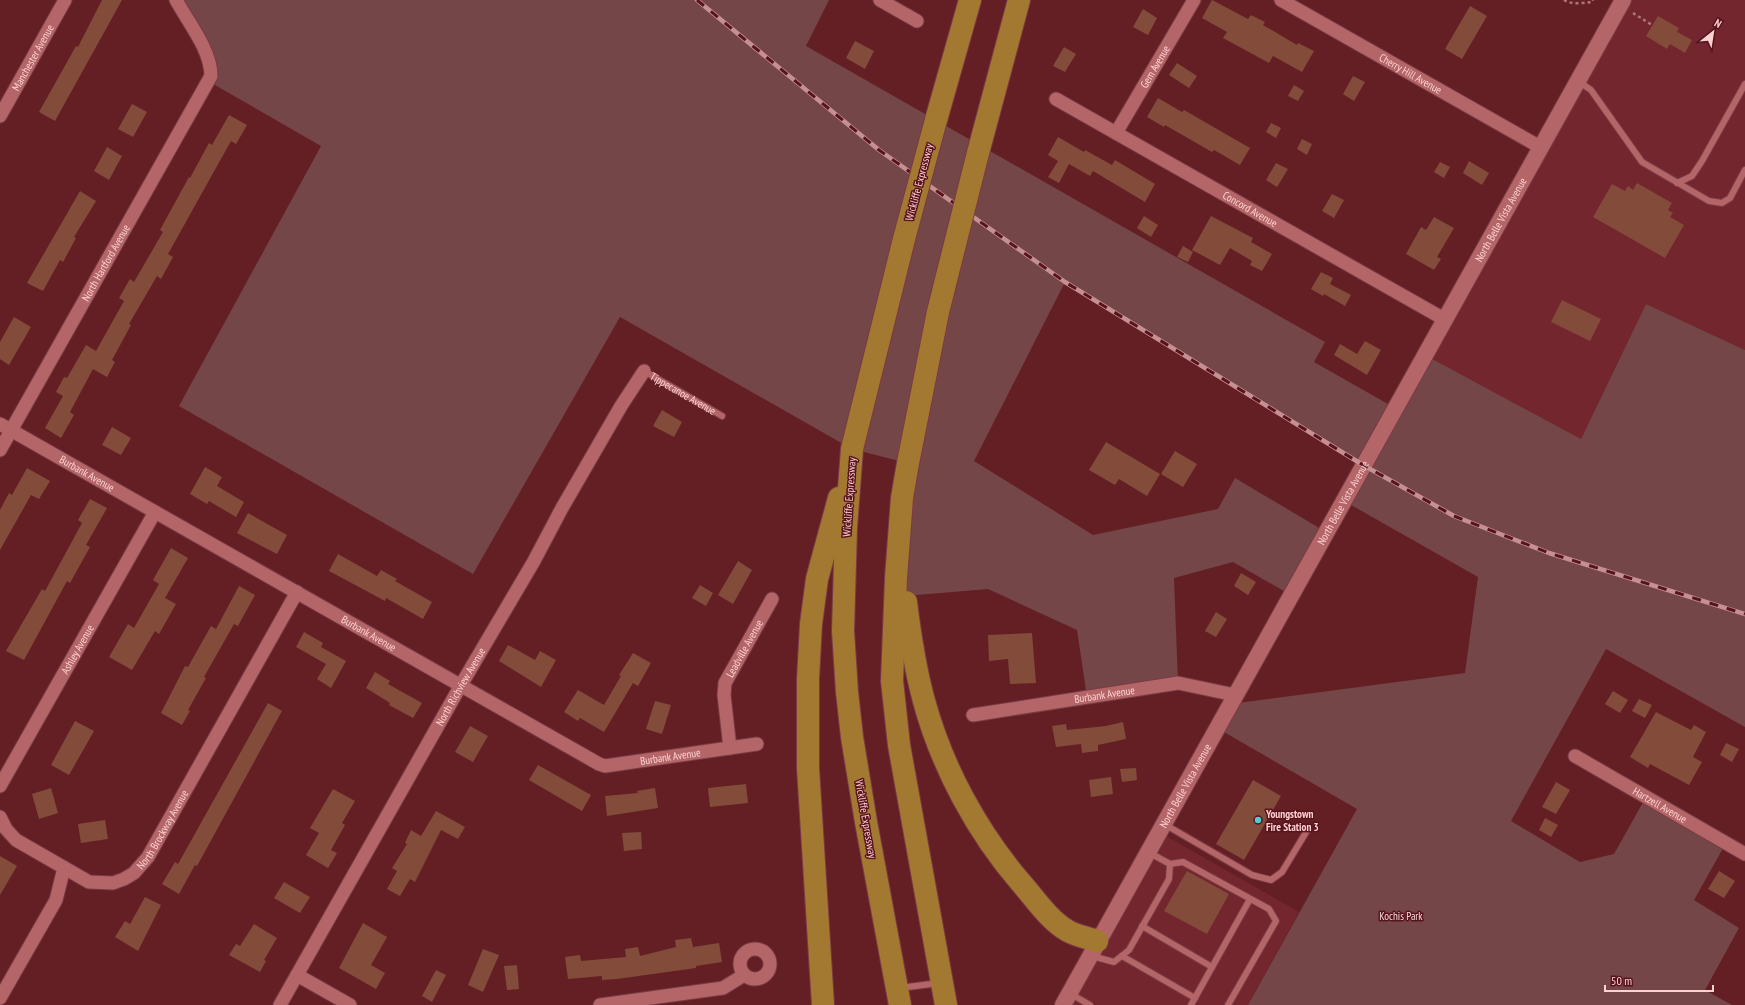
<svg xmlns="http://www.w3.org/2000/svg" width="1745" height="1005" viewBox="0 0 1745 1005" font-family="'PT Sans Narrow',sans-serif">
	<rect width="100%" height="100%" fill="#641f25"/>
	<g fill="#73262d">
		<polygon points="1623,0 1745,0 1745,350 1646,304 1581,439 1425,355"/>
		<polygon points="1159,832 1299,912 1248,1005 1062,1005"/>
	</g>
	<polygon fill="#744647" points="176,0 829,0 806,46 1325,342 1314,362 1395,408 1425,355 1581,439 1646,304 1745,350 1745,727 1606,649 1511,821 1580,862 1614,854 1646,797 1726,843 1694,900 1739,928 1705,990 1732,1005 1248,1005 1357,809 1217,728 1230,704 1465,673 1478,577 1344,501 1363,465 1065,282 974,461 1093,535 1218,509 1235,478 1326,532 1291,595 1233,562 1174,578 1178,683 1087,697 1077,630 988,589 905,596 907,463 852,449 620,317 473,574 179,406 321,146 208,81 211,76"/>
	<g fill="#834b39">
		<polygon points="102,0 122,0 55,121 39,112 76,46 78,47"/>
		<polygon points="1212,0 1248,19 1251,15 1265,22 1263,25 1297,45 1298,43 1314,51 1302,72 1273,56 1269,63 1223,38 1227,32 1202,18"/>
		<polygon points="1470,6 1487,16 1462,59 1445,49"/>
		<polygon points="1143,9 1157,18 1148,35 1133,27"/>
		<polygon points="1658,16 1679,28 1677,32 1692,40 1685,53 1670,44 1667,49 1646,36"/>
		<polygon points="855,41 874,51 865,69 846,58"/>
		<polygon points="1064,47 1076,54 1065,72 1053,66"/>
		<polygon points="1177,63 1197,76 1189,88 1169,75"/>
		<polygon points="1353,76 1365,82 1354,101 1343,94"/>
		<polygon points="1294,85 1304,91 1298,101 1288,96"/>
		<polygon points="1158,98 1182,112 1184,110 1250,148 1240,165 1214,150 1212,152 1165,125 1164,127 1147,117"/>
		<polygon points="132,104 147,112 133,137 118,129"/>
		<polygon points="229,115 247,125 236,144 231,141 168,254 173,257 161,279 157,276 129,324 131,325 112,360 115,362 107,377 93,369 70,412 74,415 61,438 45,428 63,396 56,392 64,377 67,378 86,345 96,351 124,301 119,298 130,279 134,282 163,232 160,230 189,177 190,178 209,143 212,145"/>
		<polygon points="1271,123 1281,128 1276,138 1266,132"/>
		<polygon points="1058,137 1084,152 1085,150 1112,165 1115,160 1155,184 1145,202 1093,171 1090,176 1069,164 1059,183 1048,177 1058,161 1048,155"/>
		<polygon points="1302,139 1312,144 1307,155 1297,149"/>
		<polygon points="107,147 122,156 109,180 94,171"/>
		<polygon points="1469,161 1489,173 1482,185 1463,173"/>
		<polygon points="1440,162 1450,167 1444,178 1434,172"/>
		<polygon points="1276,163 1288,169 1277,187 1266,180"/>
		<polygon points="1637,183 1672,203 1668,210 1673,213 1670,217 1684,225 1665,258 1593,217 1612,184 1625,191 1628,186 1633,190"/>
		<polygon points="80,191 96,201 74,237 76,238 63,262 60,260 43,291 27,283"/>
		<polygon points="1332,194 1344,200 1334,218 1322,211"/>
		<polygon points="1144,216 1158,225 1151,237 1137,228"/>
		<polygon points="1211,216 1253,238 1251,242 1272,254 1262,271 1250,265 1252,261 1230,248 1220,265 1192,250"/>
		<polygon points="1434,217 1454,228 1437,257 1441,259 1434,270 1406,254 1421,227 1426,230"/>
		<polygon points="1183,246 1193,252 1188,262 1177,257"/>
		<polygon points="1321,272 1333,278 1330,284 1351,295 1345,306 1324,294 1323,296 1311,289"/>
		<polygon points="1562,300 1601,319 1590,341 1551,322"/>
		<polygon points="14,317 31,327 9,365 0,359 0,342"/>
		<polygon points="1365,341 1381,350 1367,375 1334,355 1340,344 1357,354"/>
		<polygon points="662,410 682,422 674,437 653,426"/>
		<polygon points="112,427 131,438 121,455 102,445"/>
		<polygon points="1106,442 1160,474 1147,496 1119,479 1115,485 1089,470"/>
		<polygon points="1175,451 1197,464 1183,487 1161,474"/>
		<polygon points="205,467 222,477 217,486 244,502 236,517 209,501 207,504 190,494"/>
		<polygon points="27,468 50,481 39,499 31,495 0,550 0,510 9,493 12,495"/>
		<polygon points="90,499 107,508 86,545 90,547 70,583 67,581 24,660 6,651 42,589 45,591 82,523 78,520"/>
		<polygon points="248,513 287,535 277,554 237,533"/>
		<polygon points="171,548 188,558 165,598 176,604 159,634 155,631 132,670 109,657 128,624 134,628 159,584 153,580"/>
		<polygon points="338,554 377,576 381,570 397,579 395,581 432,602 423,619 386,598 385,601 329,571"/>
		<polygon points="738,561 752,570 733,604 718,595"/>
		<polygon points="1241,573 1256,582 1248,595 1234,586"/>
		<polygon points="700,585 713,593 706,606 692,598"/>
		<polygon points="239,586 255,595 238,626 234,624 204,677 206,678 188,710 190,711 182,725 161,713 185,666 188,667 211,626 216,629"/>
		<polygon points="1216,612 1227,619 1216,637 1205,631"/>
		<polygon points="304,632 323,643 321,647 346,661 331,688 317,679 326,664 296,647"/>
		<polygon points="1032,633 1036,683 1010,684 1008,659 989,661 988,635"/>
		<polygon points="508,645 535,660 540,651 556,660 541,687 499,661"/>
		<polygon points="633,653 651,663 638,686 633,683 604,732 580,718 578,721 564,712 578,690 604,705 621,676 619,675"/>
		<polygon points="375,672 390,681 388,684 422,703 413,718 389,705 390,703 366,688"/>
		<polygon points="1613,691 1628,700 1620,713 1605,704"/>
		<polygon points="1639,699 1652,705 1645,718 1632,711"/>
		<polygon points="655,701 671,705 662,734 646,729"/>
		<polygon points="268,703 282,711 197,866 195,865 179,894 162,884 175,862 178,864"/>
		<polygon points="1656,712 1691,730 1694,725 1706,732 1693,757 1702,762 1689,785 1650,764 1648,768 1630,757"/>
		<polygon points="75,721 94,731 69,775 51,765"/>
		<polygon points="1123,722 1126,739 1098,745 1098,751 1082,753 1081,744 1056,747 1052,726 1066,724 1067,730 1106,726"/>
		<polygon points="470,726 488,736 473,762 455,752"/>
		<polygon points="1726,743 1739,749 1732,762 1720,755"/>
		<polygon points="538,765 591,795 582,811 529,780"/>
		<polygon points="1136,768 1137,780 1122,782 1120,769"/>
		<polygon points="1111,777 1113,794 1091,797 1089,780"/>
		<polygon points="1253,780 1281,796 1244,860 1216,844"/>
		<polygon points="1556,782 1570,790 1556,814 1542,807"/>
		<polygon points="746,784 748,803 710,807 708,788"/>
		<polygon points="51,788 58,813 39,819 32,794"/>
		<polygon points="655,788 658,808 607,816 605,796 638,793 637,791"/>
		<polygon points="333,789 355,801 342,823 345,825 331,850 337,853 328,868 306,855 319,833 310,828"/>
		<polygon points="436,811 465,827 458,839 441,830 415,882 410,879 400,896 387,889 397,871 392,868 407,844 405,843 411,830 421,836"/>
		<polygon points="1545,818 1558,825 1551,837 1539,830"/>
		<polygon points="105,820 108,839 81,843 78,824"/>
		<polygon points="641,832 642,849 624,851 622,833"/>
		<polygon points="0,856 17,866 0,895"/>
		<polygon points="1187,871 1229,894 1207,934 1164,911"/>
		<polygon points="1719,871 1735,881 1724,898 1708,889"/>
		<polygon points="284,882 310,897 300,913 274,898"/>
		<polygon points="145,897 161,905 138,951 115,937 125,921 130,924"/>
		<polygon points="363,923 387,937 371,965 385,973 376,989 339,968"/>
		<polygon points="254,924 277,938 264,960 266,961 260,972 229,955 236,944 240,946"/>
		<polygon points="691,938 693,947 719,943 722,962 696,966 696,968 617,979 602,980 602,976 568,979 565,957 580,955 581,961 626,957 625,949 638,947 640,956 676,947 675,940"/>
		<polygon points="483,949 499,955 483,992 468,985"/>
		<polygon points="517,965 519,989 507,990 504,966"/>
		<polygon points="436,970 446,975 432,1002 422,996"/>
	</g>
	<g fill="none" stroke-linecap="round" stroke-linejoin="round">
		<defs>
			<g id="service">
				<polyline points="1578,81 1591,90 1642,162 1709,201 1722,203 1730,198 1745,170"/>
				<polyline points="1677,183 1692,176 1702,161 1745,84"/>
				<path id="s1" d="M644,371L722,416"/>
				<polyline points="1164,824 1252,875 1271,880 1282,872 1308,829"/>
				<polyline points="1148,852 1170,864 1183,862 1269,909 1276,921 1228,1005"/>
				<polyline points="1142,926 1212,967"/>
				<polyline points="1092,956 1114,962 1129,950 1169,879 1170,864"/>
				<polyline points="1122,956 1195,998"/>
				<polyline points="900,988 939,983"/>
				<polyline points="1071,994 1090,1005"/>
				<polyline points="1191,1005 1250,899"/>
			</g>
			<g id="minor">
				<polyline points="880,0 917,21"/>
				<path id="s2" d="M1281,0L1540,147"/>
				<path id="s3" d="M1056,99L1444,319"/>
				<path id="s4" d="M0,116L65,0"/>
				<path id="s5" d="M1116,133L1194,0"/>
				<path id="s6" d="M0,424L599,764L605,766L757,744"/>
				<path id="s7" d="M0,450L211,76C211,50 188,22 176,0"/>
				<path id="s8" d="M973,715L1178,683L1235,695"/>
				<path id="s9" d="M730,748L724,695L725,683L772,599"/>
				<path id="s10" d="M1575,756L1745,854"/>
				<path id="s11" d="M0,786L155,512"/>
				<path id="s12" d="M0,817L6,829L16,840L89,882L113,883L124,879L134,873L148,857L297,592"/>
				<circle cx="755" cy="964" r="15"/>
				<polyline points="297,975 350,1005"/>
				<polyline points="0,998 56,900 64,868"/>
				<path id="s13" d="M280,1005L461,685L534,561L562,508L621,406L644,371"/>
				<polyline points="600,1005 723,988 744,975"/>
			</g>
			<g id="tertiary">
				<path id="s14" d="M1063,1005L1623,0"/>
			</g>
			<g id="motorway">
				<polyline points="936,120 970,0"/>
				<polyline points="978,153 1019,0"/>
				<path d="M906,602C910,635 915,668 924,701C942,767 977,832 1022,884C1036,900 1049,920 1068,931C1077,936 1088,938 1097,941"/>
				<polyline points="823,1005 808,768 808,679 811,624 817,579 839,498"/>
				<polyline points="900,1005 866,822 852,737 847,692 843,631 846,528 852,449 904,239"/>
				<polyline points="946,1005 899,745 892,681 896,578 902,498 908,463 938,312 948,272"/>
			</g>
		</defs>
		<use href="#service" stroke="#7a3b44" stroke-width="8"/>
		<use href="#minor" stroke="#7a3b44" stroke-width="15"/>
		<use href="#tertiary" stroke="#7a3b44" stroke-width="18"/>
		<use href="#motorway" stroke="#7a3b44" stroke-width="24"/>
		<g stroke="#af7679" stroke-width="2.5" stroke-dasharray="3 3" stroke-linecap="butt">
			<path d="M1564,0C1572,5 1583,3 1592,2L1593,0"/>
			<polyline points="1633,13 1652,25"/>
		</g>
		<use href="#service" stroke="#b36568" stroke-width="6"/>
		<use href="#minor" stroke="#b36568" stroke-width="13"/>
		<use href="#tertiary" stroke="#b36568" stroke-width="16"/>
		<use href="#motorway" stroke="#a37931" stroke-width="22"/>
		<defs>
			<polyline id="rail" points="697,0 879,150 1065,282 1363,465 1454,516 1549,553 1745,614"/>
		</defs>
		<use href="#rail" stroke="#c69092" stroke-width="4.5"/>
		<use href="#rail" stroke="#58131c" stroke-width="3" stroke-dasharray="9" stroke-linecap="butt"/>
		<defs>
			<g id="motorway-bridge">
				<polyline points="904,239 936,120"/>
				<polyline points="948,272 978,153"/>
			</g>
		</defs>
		<use href="#motorway-bridge" stroke="#7a3b44" stroke-width="24" stroke-linecap="butt"/>
		<use href="#motorway-bridge" stroke="#a37931" stroke-width="22"/>
	</g>
	<circle fill="#51ccd1" stroke="#58131c" stroke-width="1.5" cx="1258" cy="820" r="4"/>
	<g text-anchor="middle" stroke-width="3" stroke-linejoin="round" paint-order="stroke">
		<g font-size="11" fill="#fed1d1" stroke="#58131c">
			<text dy="4" stroke="none"><textPath href="#s4" startOffset="67">Manchester Avenue</textPath></text>
			<text dy="4" stroke="none"><textPath href="#s5" startOffset="77">Gem Avenue</textPath></text>
			<text dy="4" stroke="none"><textPath href="#s2" startOffset="149">Cherry Hill Avenue</textPath></text>
			<text transform="translate(919 182) rotate(-75)" y="4">Wickliffe Expressway</text>
			<text dy="4" stroke="none"><textPath href="#s3" startOffset="223">Concord Avenue</textPath></text>
			<text dy="4" stroke="none"><textPath href="#s14" startOffset="899">North Belle Vista Avenue</textPath></text>
			<text dy="4" stroke="none"><textPath href="#s7" startOffset="215">North Hartford Avenue</textPath></text>
			<text dy="4" stroke="none"><textPath href="#s1" startOffset="45">Tippecanoe Avenue</textPath></text>
			<text dy="4" stroke="none"><textPath href="#s6" startOffset="100">Burbank Avenue</textPath></text>
			<text transform="translate(849 497) rotate(-86)" y="4">Wickliffe Expressway</text>
			<text dy="4" stroke="none"><textPath href="#s14" startOffset="575">North Belle Vista Avenue</textPath></text>
			<text dy="4" stroke="none"><textPath href="#s6" startOffset="424">Burbank Avenue</textPath></text>
			<text dy="4" stroke="none"><textPath href="#s9" startOffset="105">Leadville Avenue</textPath></text>
			<text dy="4" stroke="none"><textPath href="#s11" startOffset="157">Ashley Avenue</textPath></text>
			<text dy="4" stroke="none"><textPath href="#s13" startOffset="366">North Richview Avenue</textPath></text>
			<text dy="4" stroke="none"><textPath href="#s8" startOffset="133">Burbank Avenue</textPath></text>
			<text dy="4" stroke="none"><textPath href="#s6" startOffset="761">Burbank Avenue</textPath></text>
			<text dy="4" stroke="none"><textPath href="#s14" startOffset="251">North Belle Vista Avenue</textPath></text>
			<text dy="4" stroke="none"><textPath href="#s10" startOffset="98">Hartzell Avenue</textPath></text>
			<text transform="translate(866 819) rotate(80)" y="4">Wickliffe Expressway</text>
			<text dy="4" stroke="none"><textPath href="#s12" startOffset="212">North Brockway Avenue</textPath></text>
		</g>
		<g font-size="11" font-weight="bold" fill="#fed1d1" stroke="#58131c" text-anchor="start">
			<text x="1266" y="818">Youngstown<tspan x="1266" dy="13">Fire Station 3</tspan></text>
		</g>
		<g font-size="11" fill="#f1dddd" stroke="#58131c">
			<text x="1401" y="920">Kochis Park</text>
		</g>
	</g>
	<g transform="translate(1713 32) rotate(30)" stroke="#58131c" stroke-width="3" paint-order="stroke">
	<path d="M0-3L7 15L0 10L-7 15Z" fill="#fed1d1"/>
	<text y="-6" font-size="11" font-weight="bold" text-anchor="middle" fill="#fed1d1">N</text>
	</g>
	<path d="M1605 985v6h108v-6" fill="none" stroke="#fed1d1" stroke-width="2"/>
	<text x="1611" y="985" font-size="12" fill="#fed1d1" stroke="#58131c" stroke-width="3" paint-order="stroke">50 m</text>
</svg>
